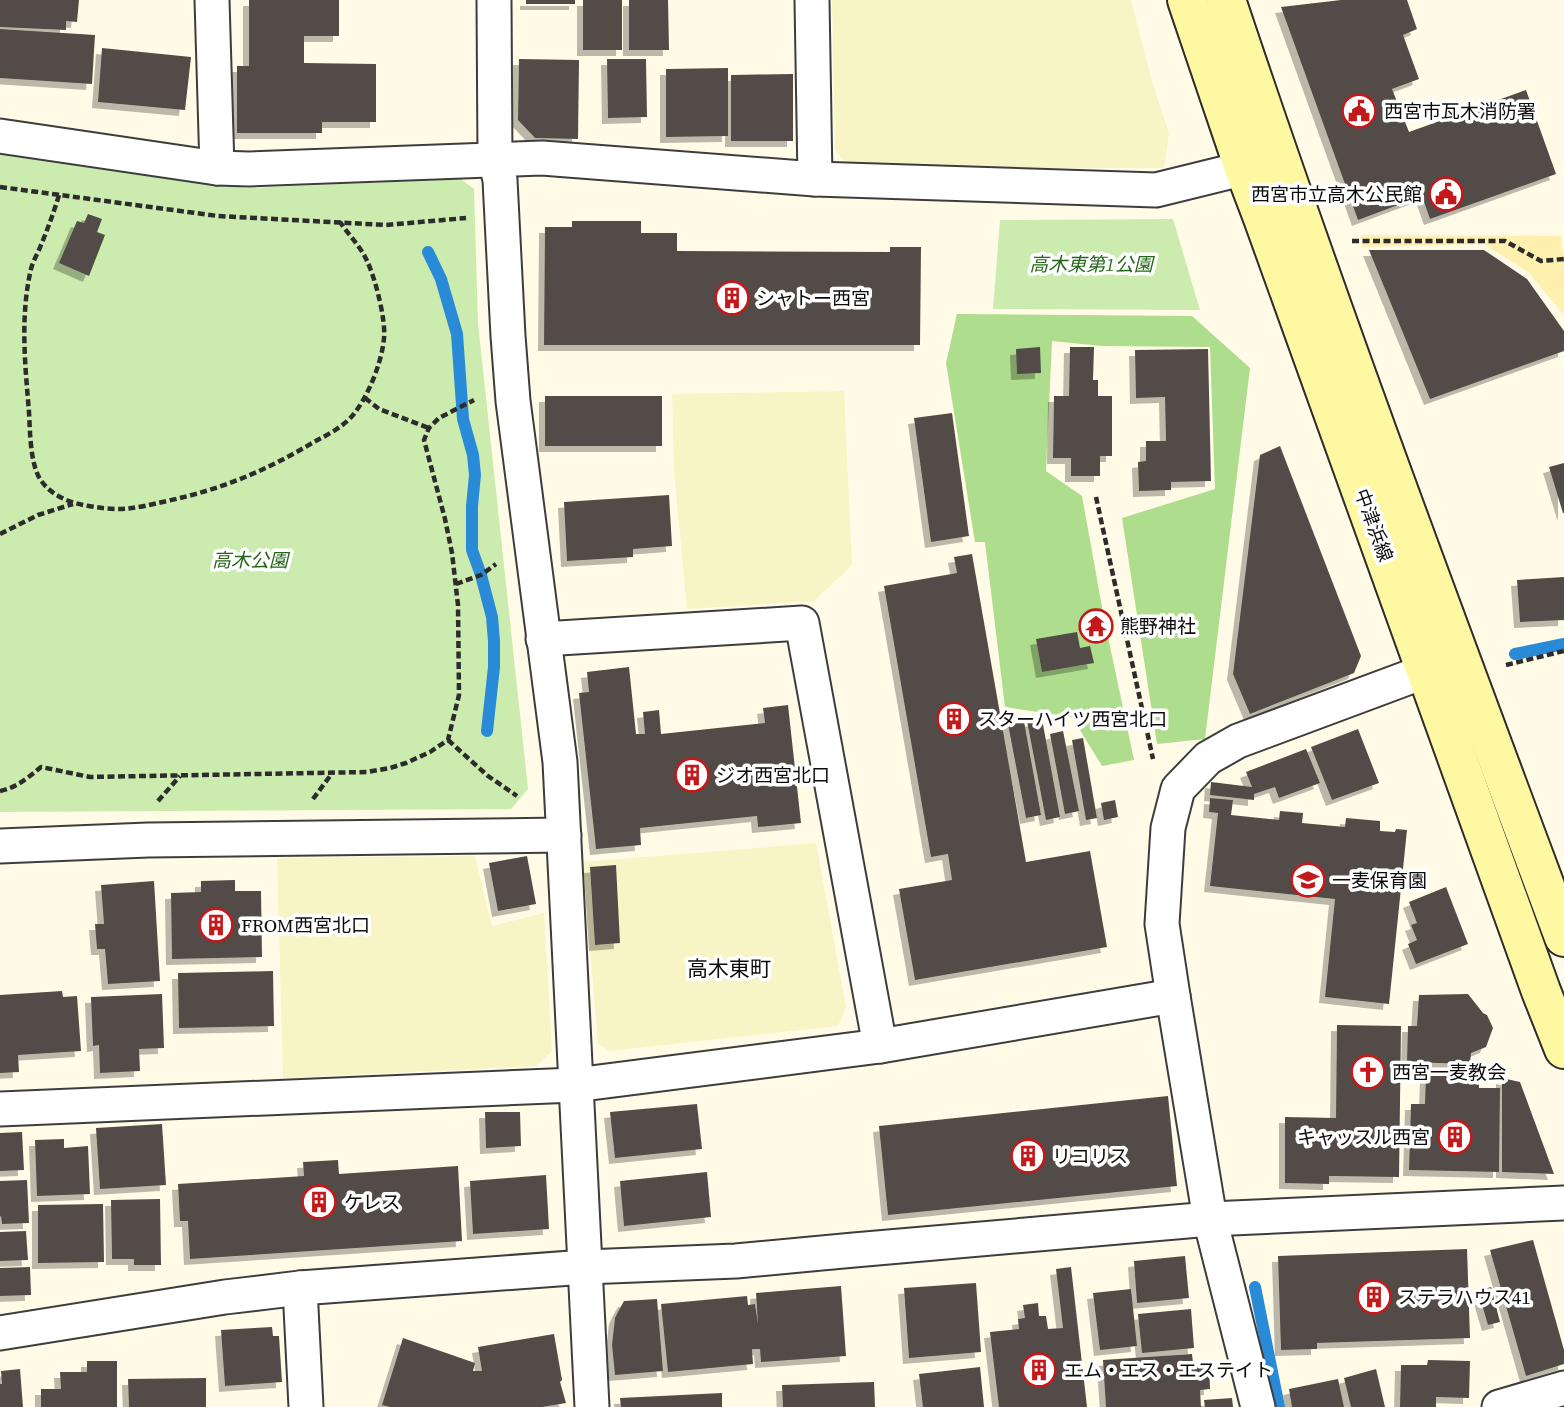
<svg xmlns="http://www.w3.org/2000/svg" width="1564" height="1407" viewBox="0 0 1564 1407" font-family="'Source Serif 4','Noto Sans JP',serif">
	<defs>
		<filter id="shadow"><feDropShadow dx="-6" dy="6" stdDeviation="0" flood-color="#0004"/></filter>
	</defs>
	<rect width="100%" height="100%" fill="#fffbe7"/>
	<g fill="#f7f4c6">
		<polygon points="832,0 1131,0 1152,81 1169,134 1164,168 895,168 847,165 835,149"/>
		<polygon points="844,391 852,565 814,601 687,609 674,472 672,394"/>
		<polygon points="816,843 846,1007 838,1026 610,1051 598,1044 583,862"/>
		<polygon points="475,856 492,926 544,913 552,1051 536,1066 283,1078 277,858"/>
	</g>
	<g fill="#ccecaf">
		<polygon points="0,153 246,188 461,179 474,189 478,323 528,789 511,809 0,812"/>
		<polygon points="1173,219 1200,310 993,309 1000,220"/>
	</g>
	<polygon fill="#aedd8d" points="957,314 1192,316 1250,368 1205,739 1157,744 1122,518 1215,489 1210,347 1102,346 1052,341 1046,471 1082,496 1104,618 1134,760 1102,766 1072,717 1005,707 985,542 975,542 946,363"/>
	<polygon fill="#fff0af" points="1361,235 1561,236 1562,250 1564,251 1564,315 1528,272 1484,244 1363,247"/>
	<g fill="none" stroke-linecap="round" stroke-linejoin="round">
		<g stroke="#298bd7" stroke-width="12">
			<polyline points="428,252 441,279 457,334 463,419 473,455 475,475 472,506 472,550 481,575 492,617 494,641 494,667 487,731"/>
			<polyline points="1515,654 1564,644"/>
			<polyline points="1255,1287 1279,1407"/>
		</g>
	</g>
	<g fill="#534c46" filter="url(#shadow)">
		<polygon points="0,0 79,0 77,22 66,21 66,30 0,27"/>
		<polygon points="249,0 339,0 339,36 304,36 304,63 376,64 376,122 322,122 322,133 237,133 237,66 249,66"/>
		<rect x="526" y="0" width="49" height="4"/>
		<rect x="583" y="0" width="39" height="50"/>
		<polygon points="629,0 668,0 669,50 629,50"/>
		<polygon points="1341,0 1407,0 1417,29 1403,35 1419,79 1392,89 1409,132 1526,90 1556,174 1430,219 1422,196 1358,220 1281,7"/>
		<polygon points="0,29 95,35 92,84 0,78"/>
		<polygon points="102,48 191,57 185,110 98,102"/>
		<polygon points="519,59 579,60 578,139 535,138 518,120"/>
		<polygon points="607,59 646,59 647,117 608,118"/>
		<polygon points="728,68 728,136 666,137 666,69"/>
		<polygon points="793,74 793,141 731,141 731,75"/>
		<polygon points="88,214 102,219 97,232 105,235 89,276 59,263 77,221 84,223"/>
		<polygon points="572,221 641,221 641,233 677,233 677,251 890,252 890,247 921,247 920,345 544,345 545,227 572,227"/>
		<polygon points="1369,250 1484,250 1527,279 1564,331 1564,351 1430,399"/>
		<polygon points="1040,347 1041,373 1017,374 1016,349"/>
		<polygon points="1070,347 1094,347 1093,380 1098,380 1098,396 1112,396 1112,456 1100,456 1100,476 1071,476 1071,458 1053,458 1054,396 1069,396"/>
		<polygon points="1208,349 1211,481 1171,482 1171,490 1139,491 1138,462 1146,461 1146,441 1166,441 1165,397 1136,398 1135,350"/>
		<rect x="545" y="396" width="117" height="50"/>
		<polygon points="952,413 969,536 931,542 914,418"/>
		<polygon points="1280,446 1361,656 1354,673 1250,714 1233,674 1260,455"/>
		<polygon points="1564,463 1564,513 1563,513 1549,467"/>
		<polygon points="669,495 672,546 633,549 633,557 567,561 564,502"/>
		<polygon points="972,554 1026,862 1090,851 1107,947 915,980 899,889 952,880 948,854 931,857 884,586 957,573 954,557"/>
		<polygon points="1564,577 1564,620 1520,622 1517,580"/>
		<polygon points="1077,632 1080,648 1090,646 1094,663 1042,672 1036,639"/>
		<polygon points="629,667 636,734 645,734 643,712 659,710 661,734 765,723 763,708 788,705 801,823 758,827 757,816 640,828 641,845 596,849 579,693 589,692 587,672"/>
		<polygon points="1023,716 1041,815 1026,818 1007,719"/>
		<polygon points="1042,719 1060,817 1046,820 1027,721"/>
		<polygon points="1358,729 1379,783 1332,800 1311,747"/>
		<polygon points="1063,731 1079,811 1065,814 1050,734"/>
		<polygon points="1083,738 1097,818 1086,820 1072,740"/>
		<polygon points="1306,749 1320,783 1279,798 1275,787 1254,794 1254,800 1210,795 1211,782 1252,787 1246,772"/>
		<polygon points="1210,798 1233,800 1231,815 1279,820 1280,811 1303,813 1302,823 1345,827 1346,818 1380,821 1380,831 1395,832 1396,829 1407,830 1389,1004 1325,997 1335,899 1210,886 1218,813 1209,812"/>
		<polygon points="1115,800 1118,817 1104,820 1101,803"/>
		<polygon points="527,856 536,904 498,911 489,863"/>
		<polygon points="616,865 620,943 595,945 590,867"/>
		<polygon points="235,880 235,891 261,891 262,957 172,959 171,893 201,892 201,881"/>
		<polygon points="154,881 160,981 108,984 105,949 97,949 95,924 104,924 101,885"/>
		<polygon points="1446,887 1468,944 1416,964 1408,944 1417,940 1411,925 1417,923 1409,902"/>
		<polygon points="273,971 274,1026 179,1028 178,973"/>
		<polygon points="62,991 63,997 77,996 81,1051 18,1055 19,1072 0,1073 0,995"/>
		<polygon points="162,994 164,1048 139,1049 140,1071 100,1073 99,1045 93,1046 91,997"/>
		<polygon points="1468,994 1483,1013 1487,1015 1493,1028 1486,1047 1471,1053 1470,1064 1407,1062 1408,1026 1417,1026 1419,995"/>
		<polygon points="1337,1025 1401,1026 1399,1177 1329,1176 1329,1184 1285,1183 1285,1117 1336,1118"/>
		<polygon points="1426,1073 1479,1073 1479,1088 1500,1088 1499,1172 1409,1170 1411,1104 1425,1104"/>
		<polygon points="1502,1078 1520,1082 1554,1174 1502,1172"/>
		<polygon points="1168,1096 1177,1186 888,1215 879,1126"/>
		<polygon points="697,1104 702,1149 615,1158 610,1112"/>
		<polygon points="485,1112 520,1112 521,1146 486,1148"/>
		<polygon points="162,1124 166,1185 100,1189 96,1128"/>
		<polygon points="22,1132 24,1170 0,1171 0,1133"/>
		<polygon points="64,1139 64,1148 88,1146 90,1194 37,1196 35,1140"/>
		<polygon points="338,1160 339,1174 458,1166 462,1241 190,1259 188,1221 180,1221 178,1184 304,1176 303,1162"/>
		<polygon points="707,1172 711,1217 624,1226 620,1181"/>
		<polygon points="546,1175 549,1229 473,1234 470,1181"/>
		<polygon points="27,1180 29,1223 2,1224 1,1216 0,1217 0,1181"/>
		<polygon points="160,1199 161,1265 134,1265 134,1259 112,1259 111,1200"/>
		<polygon points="103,1204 104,1262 38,1263 38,1205"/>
		<polygon points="26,1231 28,1260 0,1261 0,1232"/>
		<polygon points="1533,1240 1564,1350 1564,1364 1526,1376 1490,1250"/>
		<polygon points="1467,1249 1470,1338 1317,1343 1317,1349 1281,1350 1278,1256"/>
		<polygon points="1185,1256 1189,1298 1137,1303 1134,1261"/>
		<polygon points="30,1267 31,1295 0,1296 0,1268"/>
		<polygon points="1071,1267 1087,1407 999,1407 990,1332 1019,1329 1018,1319 1025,1318 1023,1305 1038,1303 1039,1316 1046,1316 1048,1329 1063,1328 1056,1269"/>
		<polygon points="976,1283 981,1352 909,1358 904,1288"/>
		<polygon points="841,1286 846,1356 761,1362 760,1349 752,1349 753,1364 668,1372 661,1304 747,1296 748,1305 755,1304 758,1324 756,1293"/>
		<polygon points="1491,1287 1500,1322 1488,1325 1478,1291"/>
		<polygon points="1131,1289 1137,1346 1100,1350 1093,1293"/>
		<polygon points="657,1299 663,1371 615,1375 612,1345 615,1318 619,1310 624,1301"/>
		<polygon points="1191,1309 1194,1348 1142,1353 1138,1314"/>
		<polygon points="272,1327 273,1336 279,1336 282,1382 225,1386 221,1330"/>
		<polygon points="554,1334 562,1380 560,1382 566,1403 542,1407 390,1407 382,1405 403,1338 475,1363 473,1371 482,1371 478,1347"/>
		<polygon points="1192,1354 1193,1363 1209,1362 1210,1389 1200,1390 1201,1407 1106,1407 1103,1360"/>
		<polygon points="1428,1360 1470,1361 1469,1398 1436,1397 1436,1407 1400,1407 1401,1365 1427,1365"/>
		<polygon points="87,1361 117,1361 117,1407 41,1407 41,1389 61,1389 60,1372 87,1372"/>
		<polygon points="980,1367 984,1407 923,1407 919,1374"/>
		<polygon points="20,1369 23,1407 0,1407 0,1384 2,1384 1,1371"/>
		<polygon points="1376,1369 1385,1407 1351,1407 1344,1378"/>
		<polygon points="206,1378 206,1407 129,1407 128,1379"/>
		<polygon points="1338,1379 1344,1407 1292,1407 1289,1389"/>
		<polygon points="874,1382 875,1407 783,1407 782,1385"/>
		<polygon points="722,1393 722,1407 621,1407 620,1398"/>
		<polygon points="1232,1398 1233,1407 1205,1407 1204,1400"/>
	</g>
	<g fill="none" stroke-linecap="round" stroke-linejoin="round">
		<defs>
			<g id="street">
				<polyline points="212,0 217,168"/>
				<polyline points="494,0 495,159 500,180 508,336 513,401 560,762 592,1407"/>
				<polyline points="812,0 815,179"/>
				<polyline points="0,136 217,168 249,169 542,158 815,179 1156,190 1270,162"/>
				<polyline points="543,639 802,623 880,1046"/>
				<polyline points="0,846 148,840 564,835"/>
				<polyline points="0,1109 575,1085 880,1046 1173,996"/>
				<polyline points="300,1288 306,1407"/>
				<polyline points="0,1333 225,1297 300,1288 585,1267 736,1261 854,1250 1210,1219 1564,1203"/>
				<polyline points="1258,1407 1210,1219 1173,996 1162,924 1168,828 1178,789 1208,758 1238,741 1426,671 1450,664"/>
				<polyline points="1499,1407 1564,1388"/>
			</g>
			<g id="secondary">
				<polyline points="1187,0 1244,168 1263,218 1541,991 1564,1049"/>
				<path d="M1226,0C1331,315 1448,626 1564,937"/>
			</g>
		</defs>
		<use href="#street" stroke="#3d3d3d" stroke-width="37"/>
		<use href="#secondary" stroke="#2c2c2c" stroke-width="42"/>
		<g stroke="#2c2c2c" stroke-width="4.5" stroke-dasharray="7 3.5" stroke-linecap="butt">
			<polyline points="0,187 218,216 386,225 466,218"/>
			<path d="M59,195C54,212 48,228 41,245C38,253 33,261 31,269C20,316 25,364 29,412C30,430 30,463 40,479C51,496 70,503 89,506C122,512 136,508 167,501C223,489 265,471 314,442C327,435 343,427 353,415C368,397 382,362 384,338C386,320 375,277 367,261C361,247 348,234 340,222"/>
			<polyline points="1352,241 1505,241 1541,261 1564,259"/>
			<polyline points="365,398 379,409 429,428"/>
			<polyline points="1096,497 1153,759"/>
			<polyline points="0,534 38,515 73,504"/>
			<polyline points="456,584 481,575 496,564"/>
			<polyline points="1506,665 1564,651"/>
			<polyline points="448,740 488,776 517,796"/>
			<path d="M0,791C16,788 29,777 41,767L90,777L367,772L390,768L406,763L430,752L448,740L459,695L458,605L452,553L445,519L424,440L429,428L439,418L474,400"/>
			<polyline points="313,799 333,772"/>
			<polyline points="158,801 180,776"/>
		</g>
		<use href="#street" stroke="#fff" stroke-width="33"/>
		<use href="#secondary" stroke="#fff8a2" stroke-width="38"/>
	</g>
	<defs>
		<symbol id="civic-ring" viewBox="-11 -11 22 22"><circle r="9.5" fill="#fff" stroke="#c3191b" stroke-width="1.5"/><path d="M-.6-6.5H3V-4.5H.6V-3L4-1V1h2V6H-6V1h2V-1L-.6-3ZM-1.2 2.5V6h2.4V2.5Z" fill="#c3191b"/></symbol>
		<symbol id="building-ring" viewBox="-11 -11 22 22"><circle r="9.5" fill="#fff" stroke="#c3191b" stroke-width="1.5"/><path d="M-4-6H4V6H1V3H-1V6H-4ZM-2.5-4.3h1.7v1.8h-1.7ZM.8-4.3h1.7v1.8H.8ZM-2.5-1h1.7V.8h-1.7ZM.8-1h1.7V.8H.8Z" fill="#c3191b"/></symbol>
		<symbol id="temple-ring" viewBox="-11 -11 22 22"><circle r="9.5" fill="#fff" stroke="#c3191b" stroke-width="1.5"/><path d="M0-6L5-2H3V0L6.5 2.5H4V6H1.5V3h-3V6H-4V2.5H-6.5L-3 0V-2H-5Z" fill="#c3191b"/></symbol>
		<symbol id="school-ring" viewBox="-11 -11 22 22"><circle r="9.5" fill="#fff" stroke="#c3191b" stroke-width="1.5"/><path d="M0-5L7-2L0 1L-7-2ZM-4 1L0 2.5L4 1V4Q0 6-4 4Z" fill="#c3191b"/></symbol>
		<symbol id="church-ring" viewBox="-11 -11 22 22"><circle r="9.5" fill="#fff" stroke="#c3191b" stroke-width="1.5"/><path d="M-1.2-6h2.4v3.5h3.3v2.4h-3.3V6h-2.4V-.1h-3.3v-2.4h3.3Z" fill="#c3191b"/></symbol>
	</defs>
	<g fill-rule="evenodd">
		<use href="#civic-ring" x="1340" y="92" width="38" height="38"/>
		<use href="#civic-ring" x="1427" y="175" width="38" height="38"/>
		<use href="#building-ring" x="713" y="279" width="38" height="38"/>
		<use href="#temple-ring" x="1077" y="607" width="38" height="38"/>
		<use href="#building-ring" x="935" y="700" width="38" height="38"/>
		<use href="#building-ring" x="673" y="756" width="38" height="38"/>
		<use href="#school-ring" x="1289" y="861" width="38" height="38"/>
		<use href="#building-ring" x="197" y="906" width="38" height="38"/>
		<use href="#church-ring" x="1349" y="1053" width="38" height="38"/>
		<use href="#building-ring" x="1436" y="1118" width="38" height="38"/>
		<use href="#building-ring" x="1009" y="1137" width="38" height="38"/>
		<use href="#building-ring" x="300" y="1183" width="38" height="38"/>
		<use href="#building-ring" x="1355" y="1278" width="38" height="38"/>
		<use href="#building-ring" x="1020" y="1351" width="38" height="38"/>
	</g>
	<g text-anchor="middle" stroke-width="7" stroke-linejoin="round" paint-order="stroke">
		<g font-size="19" fill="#0a0a0a" stroke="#fff" text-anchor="start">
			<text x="1384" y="118">西宮市瓦木消防署</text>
			<text x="1422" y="201" text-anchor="end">西宮市立高木公民館</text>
			<text x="756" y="305">シャトー西宮</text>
			<text x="1120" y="633">熊野神社</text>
			<text x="978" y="726">スターハイツ西宮北口</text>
			<text x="716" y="782">ジオ西宮北口</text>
			<text x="1332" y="887">一麦保育園</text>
			<text x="241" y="932">FROM西宮北口</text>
			<text x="1392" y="1079">西宮一麦教会</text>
			<text x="1430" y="1144" text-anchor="end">キャッスル西宮</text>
			<text x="1052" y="1163">リコリス</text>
			<text x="344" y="1209">ケレス</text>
			<text x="1398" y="1304">ステラハウス41</text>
			<text x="1064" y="1377">エム・エス・エステイト</text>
		</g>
		<g font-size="19" font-style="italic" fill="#246517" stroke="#fff">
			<text x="1091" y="271">高木東第1公園</text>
			<text x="250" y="567">高木公園</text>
		</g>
		<g font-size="19" fill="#0a0a0a" stroke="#fff">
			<text transform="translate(1374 525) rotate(70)" y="7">中津浜線</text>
		</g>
		<g font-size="21" fill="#0a0a0a" stroke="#fff">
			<text x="729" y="976">高木東町</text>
		</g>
	</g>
</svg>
